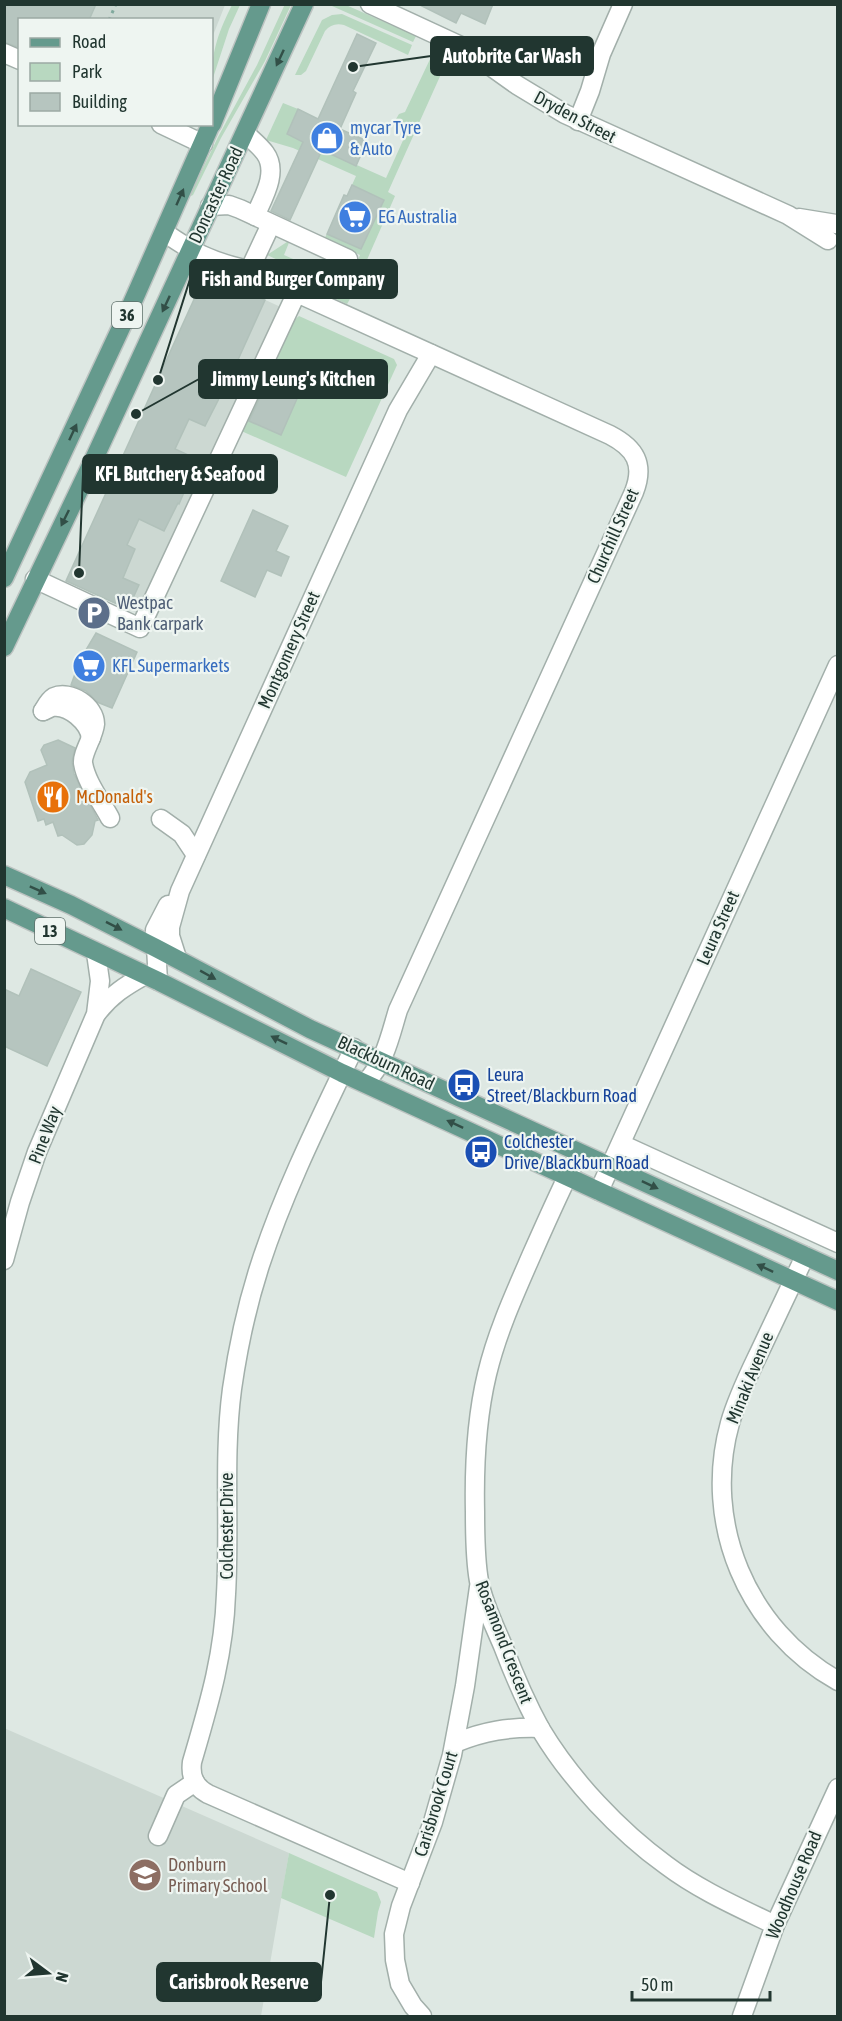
<svg xmlns="http://www.w3.org/2000/svg" width="842" height="2021" viewBox="0 0 842 2021" font-family="'Asap Condensed',sans-serif">
	<rect width="100%" height="100%" fill="#dee8e3"/>
	<g fill="#ccd8d2">
		<polygon points="5,5 225,5 212,38 212,20 20,20 19,51 5,44"/>
		<polygon points="206,273 285,309 139,614 66,581"/>
		<polygon points="4,1728 289,1853 261,2016 5,2016"/>
	</g>
	<g fill="#b8d8c0">
		<polygon points="285,4 291,5 265,61 221,138 193,195 191,196 191,193 218,137 257,65"/>
		<path d="M232,5H240L229,29L212,81C211,52 219,31 232,5Z"/>
		<polygon points="332,5 346,5 416,36 413,42 332,6"/>
		<path d="M342,14L412,45L408,55L344,25C336,23 330,25 325,31L306,71L301,75H295L322,20L332,15Z"/>
		<polygon points="432,55 446,63 388,192 395,196 352,294 267,255 290,240 284,255 348,283 360,255 324,239 327,234 361,249 384,200 352,185 356,176 293,148 266,140 283,103 298,109 287,134 386,178 410,125 396,119 399,114 405,112"/>
		<polygon points="266,260 350,299 347,304 263,266"/>
		<polygon points="299,316 394,359 397,365 346,477 239,430 288,325"/>
		<polygon points="289,1853 377,1892 381,1902 378,1912 374,1938 281,1898"/>
	</g>
	<g fill="#b6c5bf" stroke="#b1c1ba" stroke-width="1.5">
		<polygon points="4,4 96,4 89,20 20,20 20,48 4,42"/>
		<polygon points="418,4 493,4 485,24 461,13 456,23"/>
		<polygon points="357,34 376,43 353,91 356,93 340,129 367,141 356,166 322,150 290,220 271,211 303,142 287,134 298,109 318,119"/>
		<polygon points="352,185 384,200 361,249 327,234 344,195 347,196"/>
		<polygon points="206,273 265,300 237,362 249,367 242,383 230,377 205,426 189,419 175,449 197,459 190,473 192,474 179,504 178,503 164,531 139,519 127,545 135,549 123,578 139,585 128,609 66,581"/>
		<polygon points="269,378 300,392 281,435 249,421"/>
		<polygon points="253,510 288,526 276,551 289,557 281,576 267,570 255,597 221,581"/>
		<polygon points="96,633 137,652 112,708 97,702 86,691 71,685 80,660"/>
		<polygon points="58,740 75,748 72,762 74,774 98,820 95,821 92,835 84,844 77,845 62,835 58,836 53,822 46,825 44,819 38,821 25,782 30,772 47,765 41,750 44,745"/>
		<polygon points="31,969 81,992 47,1066 4,1046 4,989 19,996"/>
	</g>
	<g fill="none" stroke-linecap="round" stroke-linejoin="round">
		<defs>
			<g id="minor">
				<polyline points="370,4 465,48 517,85 565,114 788,215 828,240"/>
				<polyline points="4,53 20,60"/>
				<polyline points="578,121 590,91 601,54 623,4"/>
				<polyline points="161,124 203,144"/>
				<path d="M245,133C251,139 260,146 265,153C279,172 263,198 255,216"/>
				<polyline points="210,206 229,205 240,209 348,259"/>
				<polyline points="799,218 836,224"/>
				<path d="M164,232C192,252 210,261 244,269L610,435C635,448 645,464 634,492L398,1010C390,1036 385,1063 365,1083"/>
				<polyline points="249,271 271,224"/>
				<polyline points="35,579 140,628 297,292"/>
				<path d="M43,711C46,706 49,700 54,697C70,690 95,706 95,724C94,736 82,753 83,763C86,782 101,801 110,818"/>
				<path d="M43,711C46,710 49,708 52,707C69,704 89,723 91,738"/>
				<polyline points="161,819 182,834 196,855"/>
				<polyline points="177,958 170,936 170,927 180,891 398,410 431,354"/>
				<polyline points="158,981 155,930 168,905"/>
				<path d="M97,1013C111,995 125,986 145,975"/>
				<path d="M354,1048C320,1119 284,1191 260,1265C247,1305 238,1347 232,1389C223,1457 230,1525 226,1594C224,1655 209,1704 192,1762C190,1777 195,1787 208,1794L410,1883"/>
				<polyline points="621,1144 838,1243"/>
				<path d="M579,1153C562,1186 547,1220 532,1254C515,1293 497,1332 487,1374C476,1420 474,1466 475,1512C475,1535 475,1559 479,1581C483,1603 494,1625 503,1646C514,1675 526,1703 541,1730C571,1780 619,1831 666,1865C699,1890 738,1907 775,1925"/>
				<polyline points="599,1191 838,665"/>
				<path d="M805,1256C790,1288 775,1319 760,1351C749,1374 737,1398 730,1423C702,1523 747,1630 838,1681"/>
				<polyline points="4,1260 20,1202 37,1152 96,1014 100,981 96,953"/>
				<path d="M455,1743C484,1731 509,1727 540,1728"/>
				<polyline points="158,1836 176,1795 195,1782"/>
				<polyline points="422,2016 413,2006 400,1984 395,1960 394,1934 401,1906 433,1822 452,1755 465,1686 479,1587"/>
				<polyline points="742,2016 775,1925 838,1788"/>
			</g>
			<g id="major">
				<polyline points="212,124 261,4"/>
				<polyline points="4,578 126,317 211,124"/>
				<polyline points="4,647 94,459 304,4"/>
				<polyline points="4,875 71,905 156,948 310,1029 838,1271"/>
				<polyline points="4,908 158,981 342,1073 838,1301"/>
			</g>
		</defs>
		<use href="#minor" stroke="#a2afaa" stroke-width="21"/>
		<use href="#major" stroke="#bcc3c1" stroke-width="21"/>
		<polyline stroke="#80a99d" stroke-width="3" stroke-dasharray="3 4.5" stroke-linecap="butt" points="109,20 116,4"/>
		<use href="#minor" stroke="#fff" stroke-width="18"/>
		<use href="#major" stroke="#659a8d" stroke-width="18"/>
	</g>
	<defs><path id="oneway-solid" d="M-6-.8H1V-3.2L6.5 0L1 3.2V.8H-6Z" transform="scale(1.5)"/></defs>
	<g fill="#324f47">
		<use href="#oneway-solid" transform="translate(280 58) rotate(115)"/>
		<use href="#oneway-solid" transform="translate(180 197) rotate(-66)"/>
		<use href="#oneway-solid" transform="translate(166 304) rotate(115)"/>
		<use href="#oneway-solid" transform="translate(73 432) rotate(-65)"/>
		<use href="#oneway-solid" transform="translate(65 518) rotate(116)"/>
		<use href="#oneway-solid" transform="translate(38 890) rotate(24)"/>
		<use href="#oneway-solid" transform="translate(114 926) rotate(27)"/>
		<use href="#oneway-solid" transform="translate(208 975) rotate(29)"/>
		<use href="#oneway-solid" transform="translate(279 1040) rotate(-154)"/>
		<use href="#oneway-solid" transform="translate(455 1124) rotate(-155)"/>
		<use href="#oneway-solid" transform="translate(650 1185) rotate(25)"/>
		<use href="#oneway-solid" transform="translate(765 1268) rotate(-155)"/>
	</g>
	<defs>
		<symbol id="shop-disc" viewBox="-11 -11 22 22"><circle r="9.5" fill="#3f7fe0" stroke="#eef5f1"/><path d="M-5-2.5h2.3a2.7 3.5 0 0 1 5.4 0H5L5.5 6h-11ZM-1.5-2.5h3a1.5 2.3 0 0 0-3 0Z" fill="#fff"/></symbol>
		<symbol id="supermarket-disc" viewBox="-11 -11 22 22"><circle r="9.5" fill="#3f7fe0" stroke="#eef5f1"/><path d="M-6-5.5h2.5l.6 2H6L4.5 2H-2.5L-4.4-4H-6ZM-1.5 3.2a1.3 1.3 0 1 0 .1 0ZM3 3.2a1.3 1.3 0 1 0 .1 0Z" fill="#fff"/></symbol>
		<symbol id="parking-disc" viewBox="-11 -11 22 22"><circle r="9.5" fill="#5c6f8a" stroke="#eef5f1"/><path d="M-3.5-5.5H1a3.5 3.5 0 0 1 0 7H-1V5.5H-3.5ZM-1-3.4V-.6H.8a1.4 1.4 0 0 0 0-2.8Z" fill="#fff"/></symbol>
		<symbol id="restaurant-disc" viewBox="-11 -11 22 22"><circle r="9.5" fill="#e8710a" stroke="#eef5f1"/><path d="M-5-6h1v4h1v-4h1v4h1v-4h1v5L-1.5 .5V6h-2V.5L-5-1ZM5-6V6H3V1.5H1.5Q1.5-4 5-6Z" fill="#fff"/></symbol>
		<symbol id="bus-disc" viewBox="-11 -11 22 22"><circle r="9.5" fill="#1a4fb4" stroke="#eef5f1"/><path d="M-5-6H5V4H4V6H2V4H-2V6H-4V4H-5ZM-3.5-4V0h7V-4ZM-3.5 1.2v1.5H-2V1.2ZM2 1.2v1.5H3.5V1.2Z" fill="#fff"/></symbol>
		<symbol id="school-disc" viewBox="-11 -11 22 22"><circle r="9.5" fill="#8d6e63" stroke="#eef5f1"/><path d="M0-5L7-2L0 1L-7-2ZM-4 1L0 2.5L4 1V4Q0 6-4 4Z" fill="#fff"/></symbol>
	</defs>
	<g fill-rule="evenodd">
		<use href="#shop-disc" x="308" y="119" width="38" height="38"/>
		<use href="#supermarket-disc" x="336" y="198" width="38" height="38"/>
		<use href="#parking-disc" x="75" y="594" width="38" height="38"/>
		<use href="#supermarket-disc" x="70" y="647" width="38" height="38"/>
		<use href="#restaurant-disc" x="34" y="778" width="38" height="38"/>
		<use href="#bus-disc" x="445" y="1066" width="38" height="38"/>
		<use href="#bus-disc" x="462" y="1133" width="38" height="38"/>
		<use href="#school-disc" x="126" y="1856" width="38" height="38"/>
	</g>
	<g text-anchor="middle" stroke-width="4.5" stroke-linejoin="round" paint-order="stroke">
		<g fill="#eef5f1" stroke="#5e6f6a" stroke-width="1.5">
			<rect x="112" y="302" width="30" height="26" rx="4.5"/>
			<rect x="35" y="918" width="30" height="26" rx="4.5"/>
		</g>
		<g font-size="16" font-weight="bold" fill="#213630">
			<text x="127" y="321">36</text>
			<text x="50" y="937">13</text>
		</g>
		<g font-size="18" fill="#213630" stroke="#eef5f1">
			<text transform="translate(575 117) rotate(28)" y="6">Dryden Street</text>
			<text transform="translate(216 195) rotate(-65)" y="6">Doncaster Road</text>
			<text transform="translate(613 536) rotate(-66)" y="6">Churchill Street</text>
			<text transform="translate(289 650) rotate(-66)" y="6">Montgomery Street</text>
			<text transform="translate(718 928) rotate(-66)" y="6">Leura Street</text>
			<text transform="translate(386 1063) rotate(25)" y="6">Blackburn Road</text>
			<text transform="translate(45 1135) rotate(-69)" y="6">Pine Way</text>
			<text transform="translate(750 1378) rotate(-68)" y="6">Minaki Avenue</text>
			<text transform="translate(227 1526) rotate(-90)" y="6">Colchester Drive</text>
			<text transform="translate(504 1642) rotate(69)" y="6">Rosamond Crescent</text>
			<text transform="translate(436 1804) rotate(-73)" y="6">Carisbrook Court</text>
			<text transform="translate(794 1885) rotate(-67)" y="6">Woodhouse Road</text>
		</g>
		<g font-size="18" fill="#366cbe" stroke="#eef5f1" text-anchor="start">
			<text x="350" y="134">mycar Tyre<tspan x="350" dy="21">&amp; Auto</tspan></text>
			<text x="378" y="223">EG Australia</text>
			<text x="112" y="672">KFL Supermarkets</text>
		</g>
		<g font-size="18" fill="#4e5e75" stroke="#eef5f1" text-anchor="start">
			<text x="117" y="609">Westpac<tspan x="117" dy="21">Bank carpark</tspan></text>
		</g>
		<g font-size="18" fill="#c56008" stroke="#eef5f1" text-anchor="start">
			<text x="76" y="803">McDonald's</text>
		</g>
		<g font-size="18" fill="#164399" stroke="#eef5f1" text-anchor="start">
			<text x="487" y="1081">Leura<tspan x="487" dy="21">Street/Blackburn Road</tspan></text>
			<text x="504" y="1148">Colchester<tspan x="504" dy="21">Drive/Blackburn Road</tspan></text>
		</g>
		<g font-size="18" fill="#785e54" stroke="#eef5f1" text-anchor="start">
			<text x="168" y="1871">Donburn<tspan x="168" dy="21">Primary School</tspan></text>
		</g>
	</g>
	<path fill="none" stroke="#213630" stroke-width="2" d="M353 67L431 56M158 380L190 279M136 414L199 379M79 573L83 474M330 1895L321 1982"/>
	<g fill="#213630" stroke="#eef5f1" stroke-width="2">
		<circle cx="353" cy="67" r="6"/>
		<circle cx="158" cy="380" r="6"/>
		<circle cx="136" cy="414" r="6"/>
		<circle cx="79" cy="573" r="6"/>
		<circle cx="330" cy="1895" r="6"/>
	</g>
	<g fill="#213630" stroke="#213630" stroke-width="2">
		<rect x="431" y="37" width="162" height="38" rx="6"/>
		<rect x="190" y="260" width="207" height="38" rx="6"/>
		<rect x="199" y="360" width="188" height="38" rx="6"/>
		<rect x="83" y="455" width="194" height="38" rx="6"/>
		<rect x="157" y="1963" width="164" height="38" rx="6"/>
	</g>
	<g font-size="20" text-anchor="middle" font-weight="bold" fill="#fff">
		<text x="512" y="63">Autobrite Car Wash</text>
		<text x="293" y="286">Fish and Burger Company</text>
		<text x="293" y="386">Jimmy Leung's Kitchen</text>
		<text x="180" y="481">KFL Butchery &amp; Seafood</text>
		<text x="239" y="1989">Carisbrook Reserve</text>
	</g>
	<rect width="842" height="2021" fill="none" stroke="#213630" stroke-width="12"/>
	<rect x="18" y="18" width="195" height="108" fill="#eef5f1" stroke="#9ca9a4" stroke-width="1.5"/>
	<rect x="30" y="38" width="30" height="9" fill="#659a8d" stroke="#9ca9a4" stroke-width="1.5"/>
	<text x="72" y="48" font-size="18" fill="#213630">Road</text>
	<rect x="30" y="63" width="30" height="18" fill="#b8d8c0" stroke="#9ca9a4" stroke-width="1.5"/>
	<text x="72" y="78" font-size="18" fill="#213630">Park</text>
	<rect x="30" y="93" width="30" height="18" fill="#b6c5bf" stroke="#9ca9a4" stroke-width="1.5"/>
	<text x="72" y="108" font-size="18" fill="#213630">Building</text>
	<g transform="translate(48 1973) rotate(106)" stroke="#eef5f1" stroke-width="4.5" paint-order="stroke">
	<path d="M0-4.5L10 22L0 15L-10 22Z" fill="#213630"/>
	<text y="-9" font-size="16" font-weight="bold" text-anchor="middle" fill="#213630">N</text>
	</g>
	<path d="M632 1991v9h138v-9" fill="none" stroke="#213630" stroke-width="3"/>
	<text x="641" y="1991" font-size="18" fill="#213630" stroke="#eef5f1" stroke-width="4.5" paint-order="stroke">50 m</text>
</svg>
